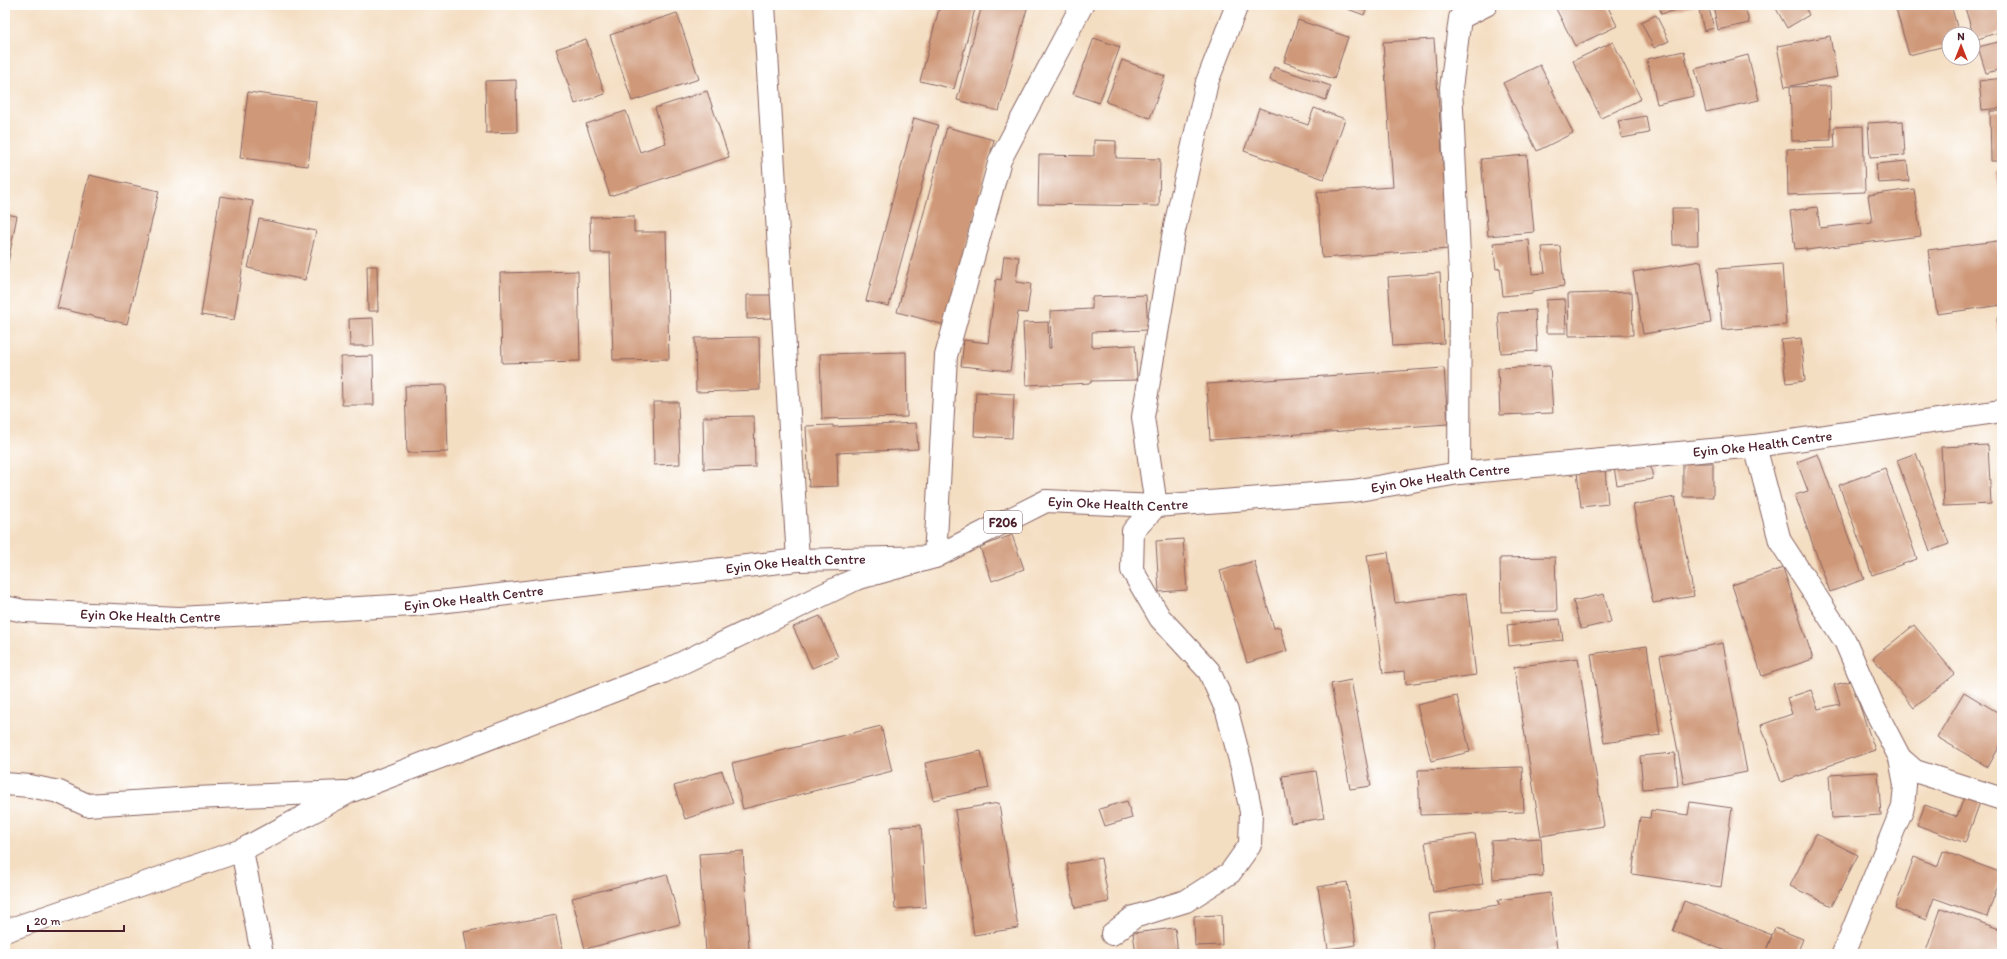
<svg xmlns="http://www.w3.org/2000/svg" width="2007" height="959" viewBox="0 0 2007 959" font-family="Itim,sans-serif">
	<rect width="100%" height="100%" fill="#fff"/>
	<filter id="ink" filterUnits="userSpaceOnUse"><feTurbulence type="fractalNoise" baseFrequency=".025" numOctaves="2"/><feDisplacementMap in="SourceGraphic" scale="8" xChannelSelector="R" yChannelSelector="G"/><feConvolveMatrix kernelMatrix="1 2 1 2 8 2 1 2 1" color-interpolation-filters="sRGB"/></filter>
	<filter id="wash" filterUnits="userSpaceOnUse"><feTurbulence type="fractalNoise" baseFrequency=".012" numOctaves="4" result="noise"/><feDisplacementMap in="SourceGraphic" scale="16" xChannelSelector="R" yChannelSelector="G"/><feGaussianBlur stdDeviation="0.9" result="paint"/><feColorMatrix in="noise" values="0 0 0 0 0 0 0 0 0 0 0 0 0 0 0 0 0 1.4 0 .05"/><feComposite in="paint" operator="in"/></filter>
	<g filter="url(#wash)">
		<rect width="100%" height="100%" fill="#f4dec2"/>
		<g id="blocks">
			<g fill="#cf9878">
				<polygon points="605,5 618,5 607,9"/>
				<polygon points="940,5 976,5 954,89 920,81"/>
				<polygon points="982,5 1028,5 999,111 957,100"/>
				<polygon points="1337,5 1368,5 1364,15"/>
				<polygon points="1554,5 1607,5 1617,26 1575,46"/>
				<polygon points="1659,5 1693,5 1693,6 1661,14"/>
				<polygon points="1698,5 1708,5 1714,28 1704,31"/>
				<polygon points="1713,5 1745,5 1749,23 1718,30"/>
				<polygon points="1774,5 1804,5 1809,15 1787,28"/>
				<polygon points="1895,5 1951,5 1959,34 1949,34 1949,45 1909,55"/>
				<polygon points="1974,5 1997,5 2002,22 2002,31 1975,40 1965,8"/>
				<polygon points="677,13 699,79 632,101 610,35"/>
				<polygon points="1656,15 1669,41 1654,48 1641,22"/>
				<polygon points="1298,20 1348,37 1334,79 1284,62"/>
				<polygon points="1830,36 1837,77 1785,87 1777,46"/>
				<polygon points="1094,38 1120,47 1099,103 1073,94"/>
				<polygon points="586,39 605,94 575,104 556,49"/>
				<polygon points="1434,39 1449,249 1322,258 1317,192 1393,187 1383,42"/>
				<polygon points="2002,41 2002,69 1986,73 1978,47"/>
				<polygon points="1613,42 1641,99 1601,118 1573,61"/>
				<polygon points="1684,51 1694,96 1657,104 1647,59"/>
				<polygon points="1748,55 1759,100 1706,112 1695,69"/>
				<polygon points="1122,60 1165,76 1150,118 1106,102"/>
				<polygon points="1540,65 1573,133 1537,151 1503,83"/>
				<polygon points="1274,67 1331,86 1326,100 1270,80"/>
				<polygon points="2002,78 2002,108 1982,110 1979,81"/>
				<polygon points="516,80 517,132 486,133 485,81"/>
				<polygon points="1830,86 1831,140 1792,141 1790,87"/>
				<polygon points="707,91 729,157 610,196 586,124 626,111 640,152 666,143 655,108"/>
				<polygon points="248,92 316,101 308,166 240,158"/>
				<polygon points="1259,108 1308,125 1314,108 1345,119 1324,179 1244,151"/>
				<polygon points="1990,111 2002,111 2002,161 1991,161"/>
				<polygon points="1646,116 1649,133 1622,138 1618,121"/>
				<polygon points="914,118 938,125 889,306 866,301"/>
				<polygon points="1903,121 1905,155 1870,157 1868,123"/>
				<polygon points="1863,126 1865,192 1788,195 1787,149 1835,148 1834,127"/>
				<polygon points="947,127 994,140 945,325 897,312"/>
				<polygon points="1094,140 1116,141 1116,158 1160,159 1159,206 1038,204 1039,155 1094,156"/>
				<polygon points="1527,155 1534,232 1488,236 1481,159"/>
				<polygon points="1907,161 1909,181 1878,183 1876,164"/>
				<polygon points="2002,169 2002,200 2001,200 1996,170"/>
				<polygon points="89,175 159,191 127,324 57,308"/>
				<polygon points="1914,189 1921,236 1806,250 1806,248 1795,249 1790,211 1817,207 1820,228 1872,222 1868,195"/>
				<polygon points="220,196 253,201 234,320 201,315"/>
				<polygon points="1672,208 1697,208 1698,245 1673,245"/>
				<polygon points="5,214 17,216 6,273 5,273"/>
				<polygon points="634,216 634,232 666,232 669,359 613,360 610,253 591,253 590,217"/>
				<polygon points="259,219 316,231 305,280 248,268"/>
				<polygon points="1529,240 1532,274 1545,273 1542,247 1560,246 1564,286 1533,291 1533,293 1503,296 1500,268 1496,269 1493,243"/>
				<polygon points="1997,241 2002,277 2002,305 1937,314 1928,250"/>
				<polygon points="1004,256 1019,257 1016,282 1031,284 1027,313 1018,312 1010,371 961,366 964,340 988,343 996,279 1001,280"/>
				<polygon points="1701,261 1711,323 1643,334 1633,272"/>
				<polygon points="1782,264 1786,325 1722,330 1717,269"/>
				<polygon points="367,266 377,266 378,311 368,311"/>
				<polygon points="578,271 580,361 502,363 500,273"/>
				<polygon points="1440,273 1444,343 1393,346 1388,277"/>
				<polygon points="1632,292 1633,335 1569,336 1568,294"/>
				<polygon points="747,295 772,295 772,318 747,319"/>
				<polygon points="1146,295 1148,330 1092,332 1092,347 1135,345 1137,380 1091,381 1091,383 1049,385 1049,384 1026,385 1023,323 1048,322 1049,348 1051,348 1050,311 1092,309 1092,297"/>
				<polygon points="1565,299 1566,333 1546,333 1546,300"/>
				<polygon points="1535,310 1537,351 1501,353 1498,312"/>
				<polygon points="2002,317 2002,347 2000,348 1997,318"/>
				<polygon points="373,318 374,346 350,346 349,319"/>
				<polygon points="759,337 760,390 696,392 695,338"/>
				<polygon points="1801,338 1805,381 1786,383 1781,340"/>
				<polygon points="906,352 907,417 822,419 820,354"/>
				<polygon points="373,356 374,405 342,405 341,357"/>
				<polygon points="1550,366 1553,413 1500,415 1498,368"/>
				<polygon points="1444,368 1448,424 1210,440 1207,384"/>
				<polygon points="446,385 448,452 407,453 405,386"/>
				<polygon points="976,392 1014,394 1012,438 974,436"/>
				<polygon points="653,402 678,402 680,464 654,465"/>
				<polygon points="754,416 755,467 704,469 703,417"/>
				<polygon points="916,423 918,449 837,453 838,486 809,487 806,426 833,425 833,427"/>
				<polygon points="1988,445 1991,504 1944,506 1941,447"/>
				<polygon points="1916,453 1949,544 1930,551 1897,460"/>
				<polygon points="1818,454 1864,579 1830,592 1795,495 1808,491 1797,462"/>
				<polygon points="1650,462 1653,479 1617,485 1614,467"/>
				<rect x="1683" y="463" width="30" height="34"/>
				<polygon points="1885,468 1917,559 1872,575 1839,485"/>
				<polygon points="1605,469 1608,504 1581,507 1577,472"/>
				<polygon points="1675,497 1694,596 1653,603 1633,505"/>
				<polygon points="1012,535 1024,569 992,581 980,547"/>
				<polygon points="1183,539 1187,590 1159,592 1156,541"/>
				<polygon points="1388,552 1395,603 1466,594 1476,675 1406,684 1405,671 1383,673 1367,555"/>
				<polygon points="1555,557 1557,611 1501,612 1500,558"/>
				<polygon points="1254,561 1274,628 1280,627 1287,651 1247,663 1220,571"/>
				<polygon points="1783,568 1813,659 1762,676 1732,585"/>
				<polygon points="1604,594 1611,622 1581,629 1573,601"/>
				<polygon points="820,616 838,657 812,668 793,627"/>
				<polygon points="1560,619 1563,640 1509,646 1507,625"/>
				<polygon points="1914,625 1955,674 1914,708 1873,658"/>
				<polygon points="1723,643 1747,772 1684,784 1660,656"/>
				<polygon points="1647,646 1660,735 1604,743 1591,654"/>
				<polygon points="1578,658 1604,826 1541,836 1514,667"/>
				<polygon points="1351,680 1371,786 1350,789 1331,684"/>
				<polygon points="1851,681 1875,750 1781,782 1761,725 1792,714 1787,698 1811,690 1818,709 1840,704 1834,685"/>
				<polygon points="1964,692 2002,715 2002,742 1988,767 1937,737"/>
				<polygon points="1457,696 1470,752 1431,761 1417,705"/>
				<polygon points="881,726 892,771 743,809 732,763"/>
				<polygon points="981,751 989,788 933,800 925,763"/>
				<polygon points="1675,753 1678,786 1643,789 1640,756"/>
				<polygon points="1522,767 1524,812 1420,815 1418,770"/>
				<polygon points="722,771 733,803 685,819 674,786"/>
				<polygon points="1316,771 1324,818 1291,823 1282,776"/>
				<polygon points="1878,772 1881,815 1832,818 1829,775"/>
				<polygon points="1965,794 1981,800 1965,843 1917,825 1925,805 1957,817"/>
				<polygon points="1127,801 1132,818 1105,826 1099,809"/>
				<polygon points="1690,802 1732,808 1721,887 1632,874 1640,817 1650,818 1651,810 1688,815"/>
				<polygon points="999,803 1018,928 974,935 955,810"/>
				<polygon points="921,825 926,907 895,909 890,827"/>
				<polygon points="1475,834 1483,884 1433,892 1425,842"/>
				<polygon points="1816,834 1858,855 1832,906 1790,886"/>
				<polygon points="1541,838 1543,876 1493,879 1491,841"/>
				<polygon points="743,851 749,949 706,952 699,854"/>
				<polygon points="1943,851 2002,873 1987,917 1934,898 1926,920 1895,908 1914,857 1938,866"/>
				<polygon points="1101,858 1109,902 1075,908 1067,864"/>
				<polygon points="667,874 680,924 585,949 572,898"/>
				<polygon points="1347,882 1356,945 1328,949 1318,887"/>
				<polygon points="1550,893 1557,949 1517,954 1434,954 1429,914 1499,905 1498,900"/>
				<polygon points="1684,901 1772,935 1767,948 1775,928 1803,939 1797,954 1734,954 1673,931"/>
				<polygon points="1941,908 2002,930 2002,954 1925,954"/>
				<polygon points="556,915 563,954 468,954 464,932"/>
				<polygon points="1221,915 1222,945 1195,946 1194,916"/>
				<polygon points="1175,928 1178,954 1136,954 1133,933"/>
			</g>
		</g>
	</g>
	<g filter="url(#ink)">
		<use href="#blocks" fill-opacity="0" stroke="#866260" stroke-width="1"/>
		<g fill="none" stroke-linecap="round" stroke-linejoin="round">
			<defs>
				<g id="street">
					<polyline points="764,5 798,560"/>
					<polyline points="1755,446 1780,541 1845,641 1874,708 1900,758 1905,785 1903,807 1843,954"/>
					<polyline points="1459,473 1460,276 1451,88 1460,18 1486,5"/>
					<polyline points="1900,758 1915,771 2002,799"/>
					<polyline points="5,784 30,786 59,792 87,805 194,798 344,792"/>
					<polyline points="242,850 262,954"/>
					<polyline points="5,931 242,850 349,792 663,672 856,579 935,557 946,356 1000,160 1082,5"/>
					<polyline points="1112,934 1134,917 1186,901 1230,873 1250,845 1251,812 1242,768 1227,711 1209,671 1160,618 1132,570 1133,531 1156,506 1143,417 1174,231 1207,82 1237,5"/>
				</g>
				<g id="primary">
					<path id="s1" d="M5,607L24,611L179,618L413,605L798,560L935,557L1046,501L1156,506L1353,491L1459,473L1755,446L2002,411"/>
				</g>
			</defs>
			<use href="#street" stroke="#866260" stroke-width="24"/>
			<use href="#primary" stroke="#866260" stroke-width="24"/>
			<use href="#street" stroke="#fff" stroke-width="22"/>
			<use href="#primary" stroke="#fff" stroke-width="22"/>
		</g>
	</g>
	<g text-anchor="middle" stroke-width="3" stroke-linejoin="round" paint-order="stroke">
		<rect fill="#fff" stroke="#80626b" stroke-width="1" x="984" y="511" width="38" height="22" rx="3"/>
		<g font-size="13" font-weight="bold" fill="#4a1f2b">
			<text x="1003" y="527">F206</text>
		</g>
		<g font-size="14" fill="#4a1f2b" stroke="#fff">
			<text dy="5" stroke="none"><textPath href="#s1" startOffset="1778">Eyin Oke Health Centre</textPath></text>
			<text dy="5" stroke="none"><textPath href="#s1" startOffset="1454">Eyin Oke Health Centre</textPath></text>
			<text dy="5" stroke="none"><textPath href="#s1" startOffset="1130">Eyin Oke Health Centre</textPath></text>
			<text dy="5" stroke="none"><textPath href="#s1" startOffset="794">Eyin Oke Health Centre</textPath></text>
			<text dy="5" stroke="none"><textPath href="#s1" startOffset="470">Eyin Oke Health Centre</textPath></text>
			<text dy="5" stroke="none"><textPath href="#s1" startOffset="146">Eyin Oke Health Centre</textPath></text>
		</g>
	</g>
	<rect width="2007" height="959" fill="none" stroke="#fff" stroke-width="20"/>
	<g transform="translate(1961 46)"><circle r="19" fill="#ffffff" stroke="#b7a5aa"/>
	<path d="M0-3L7 15L0 10L-7 15Z" fill="#c8321e"/>
	<text y="-6" font-size="11" font-weight="bold" text-anchor="middle" fill="#4a1f2b">N</text>
	</g>
	<path d="M28 925v6h96v-6" fill="none" stroke="#4a1f2b" stroke-width="2"/>
	<text x="34" y="925" font-size="12" fill="#4a1f2b" stroke="#ffffff" stroke-width="3" paint-order="stroke">20 m</text>
</svg>
